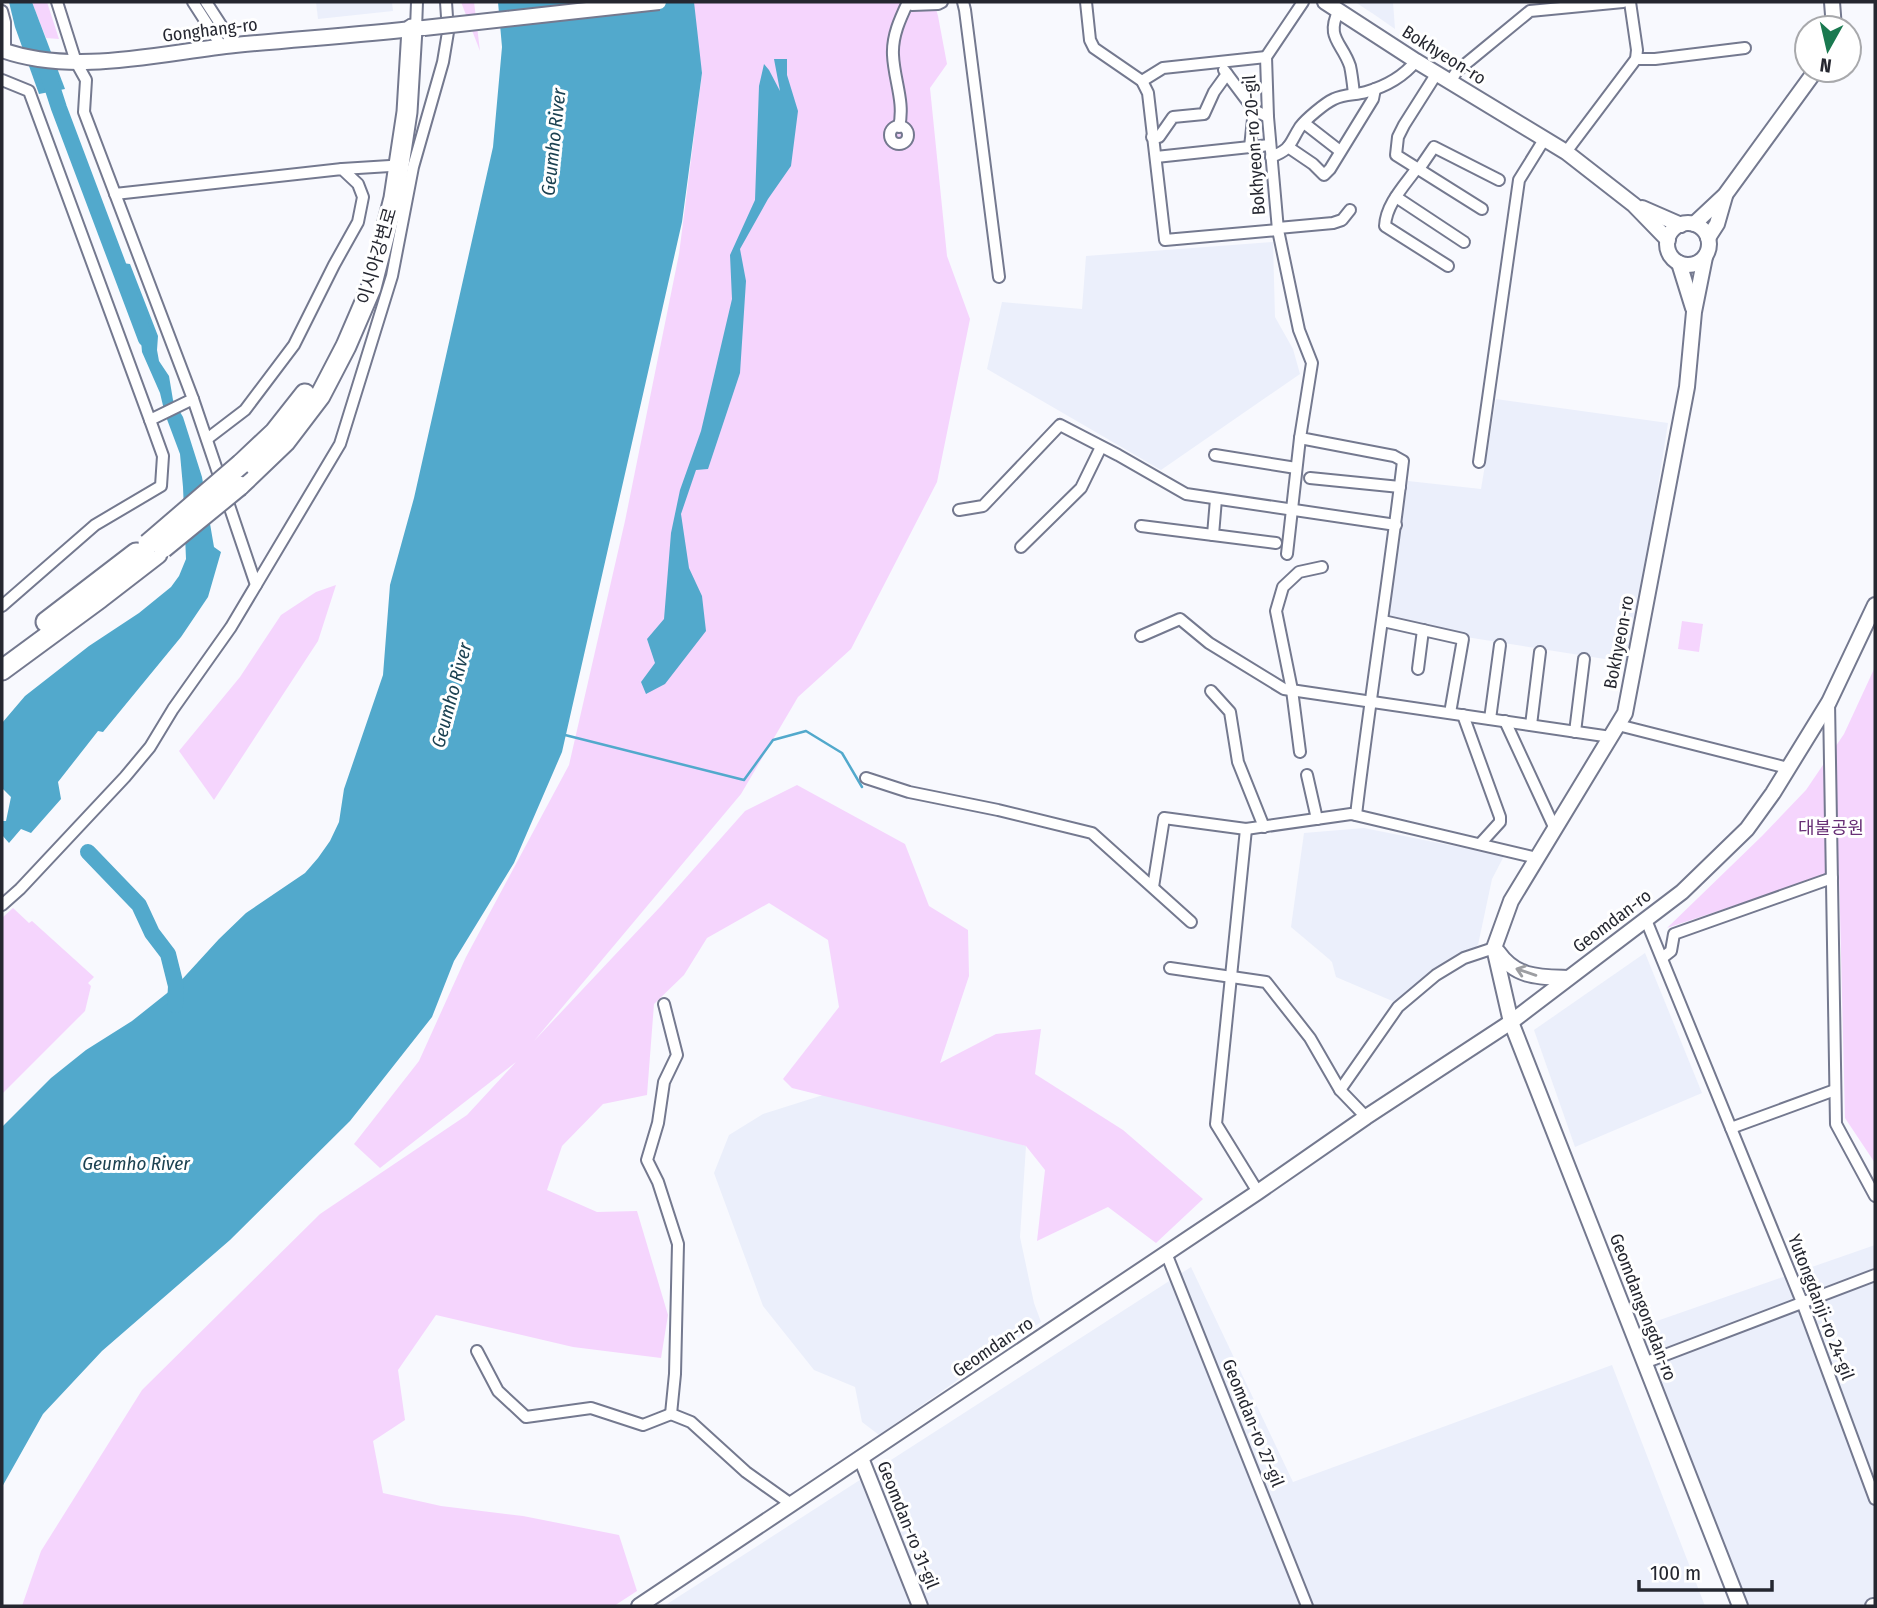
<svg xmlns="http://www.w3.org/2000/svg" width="1877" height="1608" viewBox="0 0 1877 1608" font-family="'Fira Sans Condensed','Noto Sans KR',sans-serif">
	<rect width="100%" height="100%" fill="#f8f9fe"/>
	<g fill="#ebeffb">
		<polygon points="316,2 392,2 393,11 318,19"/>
		<polygon points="1355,2 1393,2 1395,29 1375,15"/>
		<polygon points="1273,242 1275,317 1293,349 1300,374 1161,470 987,369 1002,302 1082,309 1086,256"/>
		<polygon points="1496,399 1668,423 1630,663 1466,637 1387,615 1408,481 1481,489"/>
		<polygon points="1364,828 1504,856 1492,879 1478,945 1468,954 1397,1003 1336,977 1332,962 1329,959 1291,927 1304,833"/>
		<polygon points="1645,953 1702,1093 1575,1147 1534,1030"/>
		<polygon points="839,1090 1026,1146 1020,1237 1034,1303 1041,1322 879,1435 862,1422 855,1387 814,1370 763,1306 714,1173 729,1135 763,1114"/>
		<polygon points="1875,1245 1875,1606 1744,1606 1631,1330"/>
		<polygon points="1191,1267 1293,1482 1612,1365 1705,1606 664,1606"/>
	</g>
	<g fill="#f5d5fd">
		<polygon points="32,2 47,2 59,39 46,38"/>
		<polygon points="461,2 474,2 480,51"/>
		<polygon points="689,2 934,2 938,16 947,64 930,88 947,256 970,319 937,482 851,649 798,697 741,794 534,1041 660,907 745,811 797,785 905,844 929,906 968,930 969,976 940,1063 996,1034 1041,1029 1035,1074 1123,1130 1203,1199 1156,1243 1108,1207 1037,1241 1045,1170 1026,1146 792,1088 783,1079 839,1007 828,940 769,903 707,938 684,975 654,1004 647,1095 603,1104 562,1146 547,1190 597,1212 637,1211 668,1315 661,1358 573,1347 436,1315 398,1370 405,1420 373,1441 383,1493 441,1506 523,1516 619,1535 637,1591 614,1606 22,1606 41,1551 142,1390 320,1214 467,1115 516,1062 380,1168 354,1144 419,1061 466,957 569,765 625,521 679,254 702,73"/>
		<polygon points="336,585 318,641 214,800 179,751 240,677 281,615 316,592"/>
		<polygon points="1682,621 1703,624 1699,652 1678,649"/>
		<polygon points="1875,667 1875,1163 1845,1118 1839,871 1667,928 1762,836 1806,790 1844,734"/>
		<polygon points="13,908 29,923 32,921 94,977 88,983 91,986 85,1011 2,1094 2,918"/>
	</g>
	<g fill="#52a9cc">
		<polygon points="9,2 32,2 65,89 39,94 15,27"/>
		<polygon points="498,2 694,2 702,73 682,222 562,752 514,863 454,961 432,1017 350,1121 230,1240 102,1351 43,1414 2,1487 2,1127 51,1078 86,1050 132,1021 176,986 219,939 246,913 305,873 318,858 330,841 339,822 344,789 383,675 390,585 414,498 493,147 502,47"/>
		<polygon points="774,59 787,59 787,75 798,111 791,166 768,199 740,249 746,281 740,373 708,469 696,470 681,514 689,568 702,596 706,631 665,684 646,694 641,682 655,663 647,639 664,619 671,533 680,490 701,431 732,299 730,255 755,200 759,86 764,64 769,70 780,91"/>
		<polygon points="122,263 130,264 158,336 157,350 159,361 169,376 173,400 183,417 202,477 214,547 221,552 208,597 181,637 103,732 98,731 58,782 61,799 31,833 21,829 9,843 2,835 2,821 6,821 11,797 2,788 2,723 25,696 89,646 139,613 171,587 179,576 186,559 183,487 180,454 165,414 160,393 142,352 139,318"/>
	</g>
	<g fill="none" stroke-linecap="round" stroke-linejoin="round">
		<polyline stroke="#52a9cc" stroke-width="2.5" points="565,735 744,780 773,740 806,731 842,753 862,787"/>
		<g stroke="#52a9cc" stroke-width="16">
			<polyline points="47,71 59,108 146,339"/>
			<polyline points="88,852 139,905 152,933 168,954 176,986 175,1005"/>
		</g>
		<defs>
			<g id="street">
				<polyline points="193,2 222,47"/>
				<polyline points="206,2 234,45"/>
				<polyline points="907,2 912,5 938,4 942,2"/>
				<polyline points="963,2 965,10 999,277"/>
				<polyline points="1086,2 1090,40 1094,48 1142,81 1148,93 1165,240 1278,230"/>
				<path d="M1303,2L1266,57L1268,117L1278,230L1299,330L1312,363L1300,438L1394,456L1403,461C1389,579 1370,697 1356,815"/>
				<path d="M1339,10C1325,38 1342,42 1350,66C1352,75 1353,85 1354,94"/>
				<polyline points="2,11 5,22 5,51"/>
				<polyline points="416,29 417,2"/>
				<polyline points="1636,59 1655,59 1745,48"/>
				<polyline points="1224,70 1254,110 1268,117"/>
				<polyline points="1437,73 1404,125 1398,137 1396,155 1482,209"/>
				<polyline points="2,80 29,91 150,420"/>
				<polyline points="1142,81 1163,68 1266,57"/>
				<polyline points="1450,82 1457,71 1530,11 1623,2"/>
				<polyline points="1254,110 1250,147 1270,145"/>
				<polyline points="1304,123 1340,151"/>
				<circle cx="899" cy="135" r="9"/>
				<path d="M899,127C905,102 894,80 893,55C892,36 900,19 908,2"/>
				<polyline points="1152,137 1159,137 1173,117 1204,114 1214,92 1227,74"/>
				<polyline points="1288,147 1313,164 1324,175 1330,169 1373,99 1375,89"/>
				<polyline points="1566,152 1636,59 1637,50 1630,2"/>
				<polyline points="1156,157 1250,147"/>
				<path d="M1271,157C1292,149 1289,144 1300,127C1306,119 1325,103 1334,99C1344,94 1356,95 1366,92C1387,86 1403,77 1416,61"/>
				<path d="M1417,168C1405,185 1386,204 1385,226L1448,266"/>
				<polyline points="342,169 390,166"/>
				<polyline points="1419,169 1434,147 1499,180"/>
				<polyline points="115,194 342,169 358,184 363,197 358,222 334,265 294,345 245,410 207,439"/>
				<polyline points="1396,197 1464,242"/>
				<polyline points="1278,228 1333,223 1342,220 1350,210"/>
				<polyline points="193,399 256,585"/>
				<polyline points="1215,455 1296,468"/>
				<polyline points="1479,462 1519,180 1545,138"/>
				<polyline points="1310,478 1400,487"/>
				<polyline points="1216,499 1213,535 1276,543"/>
				<polyline points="959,510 983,506 1060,425 1118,455 1186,494 1396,525"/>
				<polyline points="1141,526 1213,535"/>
				<polyline points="1021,547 1081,488 1101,447"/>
				<polyline points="1287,554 1300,438"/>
				<polyline points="2,606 95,525 161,486 163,456 150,420 193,399 84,112 86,80 76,62 57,2"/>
				<polyline points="1383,621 1463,639 1450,713"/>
				<polyline points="1141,636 1180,619 1209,643 1284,689 1611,737"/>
				<polyline points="1418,669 1423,630"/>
				<polyline points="1211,691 1230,712 1238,762 1264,827"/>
				<polyline points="1829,702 1836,1124 1875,1196"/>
				<polyline points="1463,715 1500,817 1500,822 1480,844"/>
				<polyline points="1490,719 1500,645"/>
				<polyline points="1505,721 1555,829"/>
				<polyline points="1531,725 1540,652"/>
				<polyline points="1618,725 1788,768"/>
				<polyline points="1575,732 1584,659"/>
				<polyline points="1300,752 1292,690 1276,611 1283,587 1299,572 1322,567"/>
				<polyline points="1307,775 1317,819"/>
				<polyline points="866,778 909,792 998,810 1092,833 1191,922"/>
				<polyline points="1246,829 1216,1124 1258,1192"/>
				<polyline points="1153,887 1164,818 1246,829 1351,814 1537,858"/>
				<polyline points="2,905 20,889 125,777 150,747 173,709 231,627 340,444 392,276 413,167 443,62 448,32 446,2"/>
				<polyline points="1646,920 1802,1302 1875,1499"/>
				<polyline points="1662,958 1671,951 1674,934 1832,878"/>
				<polyline points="1170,968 1266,982 1310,1038 1340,1090 1366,1117"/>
				<polyline points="664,1004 677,1055 664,1082 658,1123 647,1160 658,1182 678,1244 675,1374 671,1414 691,1422 746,1472 791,1504"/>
				<polyline points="1340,1090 1398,1007 1436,975 1464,958 1494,948"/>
				<polyline points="1731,1128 1835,1090"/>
				<polyline points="1166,1253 1307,1606"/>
				<polyline points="477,1351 498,1391 526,1417 591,1408 643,1425 671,1414"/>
				<polyline points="1644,1363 1875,1275"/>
			</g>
			<g id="secondary">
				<polyline points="1325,2 1416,61 1566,152 1634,205 1668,240"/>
				<polyline points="1832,2 1834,28"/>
				<path d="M2,50C75,76 160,53 235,45C297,39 359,35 421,28"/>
				<polyline points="1642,208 1681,225"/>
				<circle cx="1688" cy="244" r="21"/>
				<polyline points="1694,224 1725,195 1816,70"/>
				<polyline points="1708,238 1717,224 1725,196"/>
				<polyline points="1705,257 1694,312 1687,387 1625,713 1511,901 1494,948 1511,1022 1740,1606"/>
				<polyline points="1679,263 1693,308"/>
				<path d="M1498,952C1516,978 1539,977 1568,978"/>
				<polyline points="861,1458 920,1606"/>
				<polyline points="639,1606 1258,1192 1366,1117 1511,1022 1682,892 1747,829 1773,793 1829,702 1875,605"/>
				<polyline points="1873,1606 1875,1606"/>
			</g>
			<g id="highway">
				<polyline points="241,464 275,432 305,394"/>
				<polyline points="239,486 285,442 320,396 346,346 371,288 394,198 407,112 412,29"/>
				<polyline points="46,622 136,553"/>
				<polyline points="2,670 100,598 157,554"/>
			</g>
		</defs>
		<use href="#street" stroke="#74798f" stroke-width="14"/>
		<use href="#secondary" stroke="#74798f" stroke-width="18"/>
		<use href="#highway" stroke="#74798f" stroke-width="23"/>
		<use href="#street" stroke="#fff" stroke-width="10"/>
		<use href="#secondary" stroke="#fff" stroke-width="14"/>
		<use href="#highway" stroke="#fff" stroke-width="19"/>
		<defs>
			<polyline id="secondary-bridge" points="424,28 659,2"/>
			<g id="highway-bridge">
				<polyline points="148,544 241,464"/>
				<polyline points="163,548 239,486"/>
			</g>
		</defs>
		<use href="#secondary-bridge" stroke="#74798f" stroke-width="18" stroke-linecap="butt"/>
		<use href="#highway-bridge" stroke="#74798f" stroke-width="23" stroke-linecap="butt"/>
		<use href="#secondary-bridge" stroke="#fff" stroke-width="14"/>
		<use href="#highway-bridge" stroke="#fff" stroke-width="19"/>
	</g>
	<defs><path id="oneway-shaft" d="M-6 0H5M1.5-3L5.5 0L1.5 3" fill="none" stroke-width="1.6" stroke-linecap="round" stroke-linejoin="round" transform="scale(1.75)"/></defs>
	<use stroke="#9d9ea2" href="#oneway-shaft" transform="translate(1526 972) rotate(-161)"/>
	<g text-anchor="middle" stroke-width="6" stroke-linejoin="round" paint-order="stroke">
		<g font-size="18" fill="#252730" stroke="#fff">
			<text transform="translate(210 30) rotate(-7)" y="6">Gonghang-ro</text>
			<text transform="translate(1444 55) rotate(32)" y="6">Bokhyeon-ro</text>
			<text transform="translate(1254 145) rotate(-94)" y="6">Bokhyeon-ro 20-gil</text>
			<text transform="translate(377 256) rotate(-74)" y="6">이시아강변로</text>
			<text transform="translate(1619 642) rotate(-79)" y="6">Bokhyeon-ro</text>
			<text transform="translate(1612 921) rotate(-37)" y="6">Geomdan-ro</text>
			<text transform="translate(1643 1307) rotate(69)" y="6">Geomdangongdan-ro</text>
			<text transform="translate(1821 1307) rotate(69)" y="6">Yutongdanji-ro 24-gil</text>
			<text transform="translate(993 1347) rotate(-34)" y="6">Geomdan-ro</text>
			<text transform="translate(1253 1423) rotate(68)" y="6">Geomdan-ro 27-gil</text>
			<text transform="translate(908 1525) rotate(68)" y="6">Geomdan-ro 31-gil</text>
		</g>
		<g font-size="18" fill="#682f76" stroke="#fff">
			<text x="1831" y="834">대불공원</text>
		</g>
		<g font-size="19" font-style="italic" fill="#1c4252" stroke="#fff">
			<text transform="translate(553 142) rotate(-84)" y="7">Geumho River</text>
			<text transform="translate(451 695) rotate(-75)" y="7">Geumho River</text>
			<text x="136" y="1170">Geumho River</text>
		</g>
	</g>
	<rect width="1877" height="1608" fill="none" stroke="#252730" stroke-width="7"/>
	<g transform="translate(1828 49) rotate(188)"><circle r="33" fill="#ffffff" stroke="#a8a9ac" stroke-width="2"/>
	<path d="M0-5L12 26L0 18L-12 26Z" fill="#1a7950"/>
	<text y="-10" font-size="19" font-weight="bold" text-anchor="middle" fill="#252730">N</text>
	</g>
	<path d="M1639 1580v10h133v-10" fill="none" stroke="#252730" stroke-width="3.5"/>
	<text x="1650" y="1580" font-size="21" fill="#252730" stroke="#ffffff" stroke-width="5" paint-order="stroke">100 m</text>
</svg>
